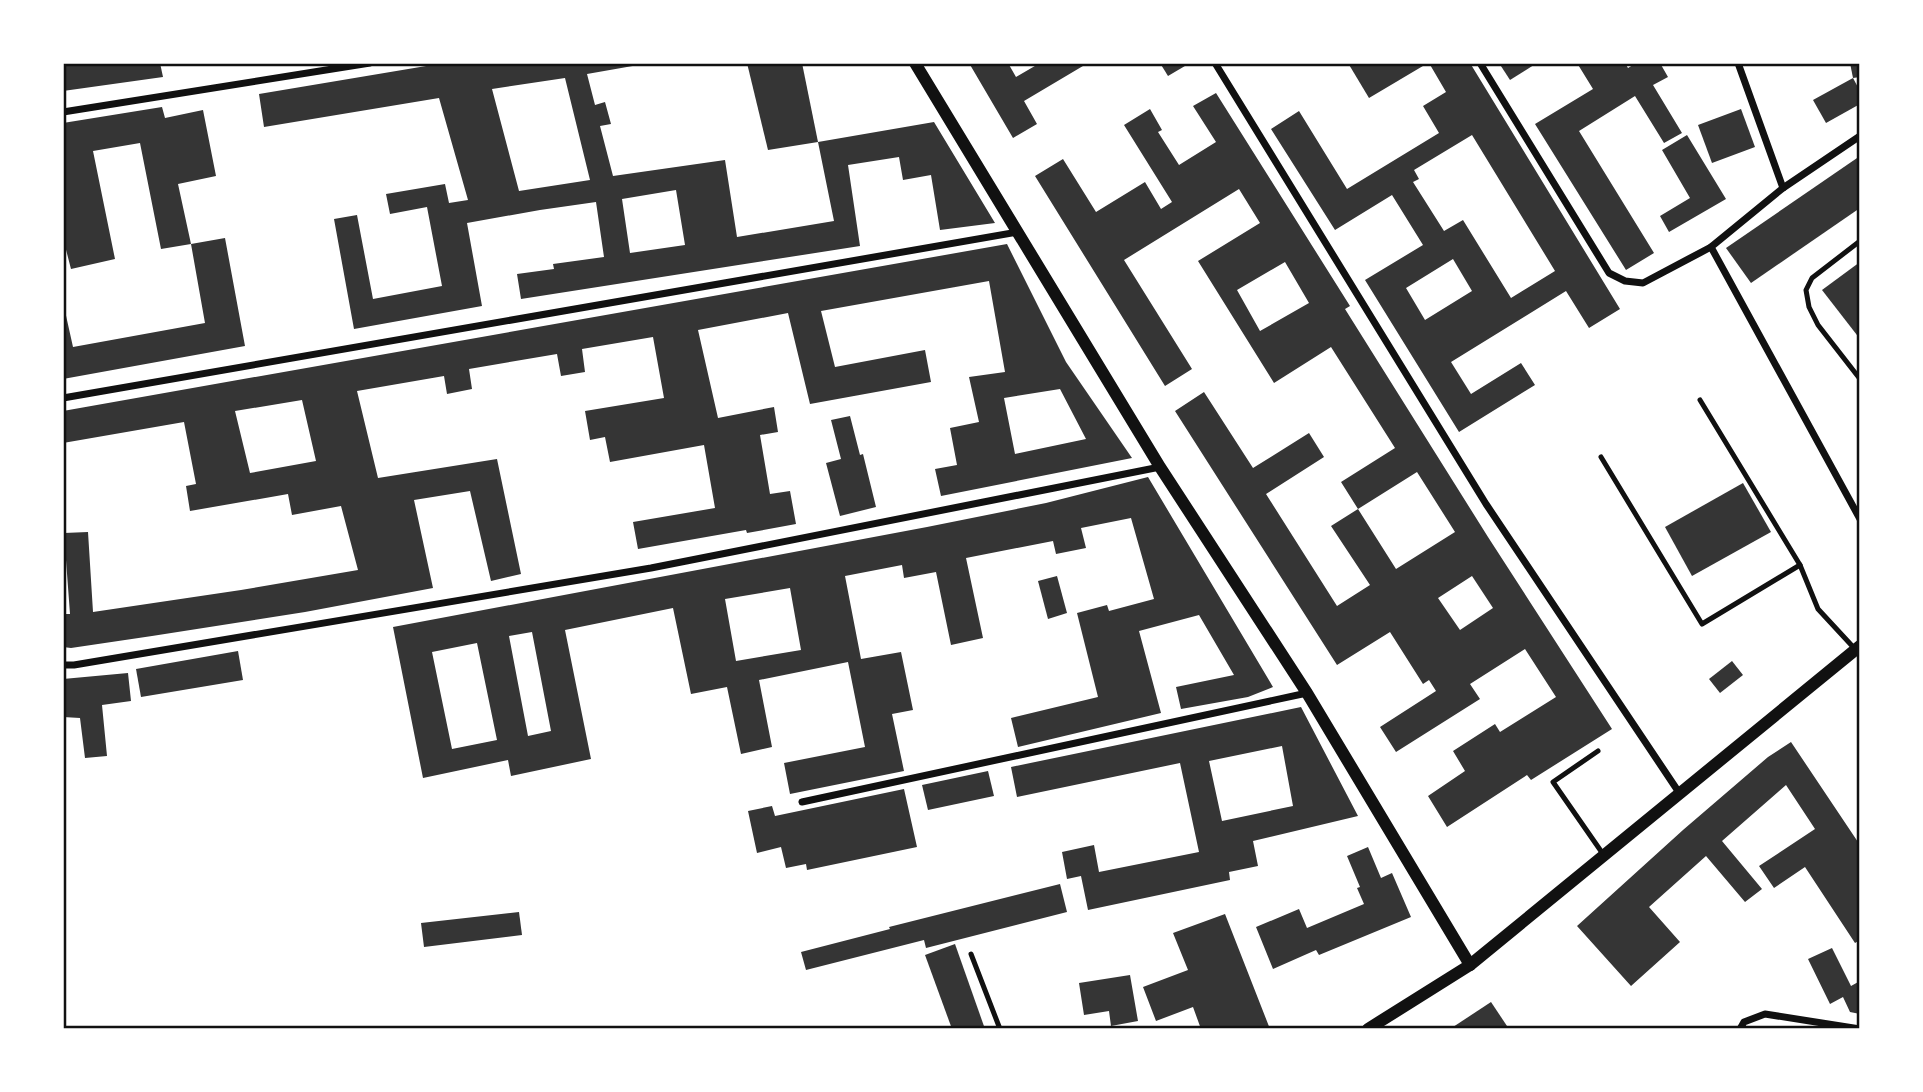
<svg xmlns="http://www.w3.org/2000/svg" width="1923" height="1092" viewBox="0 0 1923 1092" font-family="'Noto Serif',serif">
	<rect width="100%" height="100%" fill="#fff"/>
	<g fill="#353535" fill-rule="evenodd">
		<polygon points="63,63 160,63 163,77 63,91"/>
		<path d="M444,63H644V64L587,74L595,105L605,102L611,124L600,126L613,176L725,160L737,237L834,221L818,142L934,122L995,223L940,230L931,175L903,180L899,157L848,165L860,246L521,299L517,274L554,269L553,264L604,257L596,202L540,210L467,223L482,306L354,329L334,219L357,215L373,299L442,286L427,207L390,214L386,194L445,184L449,203L468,200L439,98L264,127L259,94ZM565,78L590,180L519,191L492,89ZM676,190L685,245L630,253L622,199Z"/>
		<polygon points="747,63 802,63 818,142 768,150"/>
		<polygon points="969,63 1008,63 1016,77 1040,63 1088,63 1024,101 1037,124 1013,138"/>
		<polygon points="1160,63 1190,63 1168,76"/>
		<polygon points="1348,63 1428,63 1369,98"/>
		<path d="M1429,63H1470L1620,309L1589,328L1566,291L1451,362L1471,394L1521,363L1535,385L1459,432L1365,280L1423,245L1392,195L1335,230L1271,129L1299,111L1347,189L1439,133L1423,106L1446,92ZM1472,135L1555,271L1511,298L1463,220L1444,231L1413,182L1419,179L1414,170ZM1453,259L1472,291L1425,320L1406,288Z"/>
		<polygon points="1499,63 1537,63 1510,80"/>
		<polygon points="1577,63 1625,63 1628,68 1636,63 1660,63 1668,77 1653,85 1682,133 1664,143 1635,96 1579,131 1654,253 1626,270 1535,124 1593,89"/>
		<polygon points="1850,63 1860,63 1860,77 1853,78"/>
		<polygon points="1853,78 1860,91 1860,104 1826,123 1813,100"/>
		<path d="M1216,93L1350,306L1345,309L1488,537L1612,729L1531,780L1527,775L1447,827L1428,796L1465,771L1453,751L1495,724L1500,732L1556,697L1525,649L1470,684L1480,699L1396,752L1380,727L1436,691L1429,680L1423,684L1390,632L1337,665L1175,411L1204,392L1253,468L1309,433L1324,457L1266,494L1337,606L1370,585L1331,526L1358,509L1396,569L1455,532L1417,472L1358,509L1341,482L1395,448L1331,347L1274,383L1198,261L1260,223L1239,189L1124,260L1192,369L1165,386L1035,176L1063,159L1096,212L1145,182L1161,209L1172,202L1124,125L1150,109L1162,130L1158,132L1179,165L1216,142L1193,106ZM1285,262L1309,303L1260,331L1237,290ZM1472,576L1493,608L1460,630L1438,598Z"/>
		<polygon points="162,107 165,118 203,110 216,176 178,184 191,244 161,249 140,143 93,151 115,259 71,269 63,238 63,123"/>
		<polygon points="1741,109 1755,147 1712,163 1698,125"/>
		<polygon points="1687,135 1726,199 1669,232 1660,216 1690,198 1662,150"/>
		<polygon points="1860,156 1860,208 1751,283 1726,248"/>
		<polygon points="225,238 245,346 63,379 63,302 73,347 205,323 191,244"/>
		<path d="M1007,244L1066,362L1132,458L941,496L935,469L957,465L950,428L979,422L969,377L1005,372L989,281L821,311L835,367L925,350L931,382L810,404L788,313L698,330L718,418L774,407L778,432L760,435L770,494L790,491L796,524L747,533L746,530L638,549L633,522L715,508L704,445L610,462L605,437L590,440L585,411L664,398L653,337L582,349L585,372L561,376L557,354L469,369L472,389L447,394L444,376L357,391L378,478L497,459L521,574L491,581L470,491L414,500L433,588L305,612L152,636L71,648L63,647V614H70L64,533L88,532L93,612L241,590L358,570L341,506L292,515L288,494L190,511L186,486L196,484L184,422L63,443V411ZM1060,389L1086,439L1015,454L1004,398ZM302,400L316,461L250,473L235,411Z"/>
		<polygon points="1860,262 1860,339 1822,290"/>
		<polygon points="850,416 860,455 863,454 876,507 840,516 826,463 841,459 831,420"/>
		<path d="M1148,477L1273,687L1248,697L1181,709L1176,687L1234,675L1199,615L1139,631L1161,713L1018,747L1011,718L1098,697L1077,613L1107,605L1109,611L1154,599L1131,518L1081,528L1086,548L1056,554L1053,541L966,558L983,638L951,645L936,572L904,578L902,565L845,576L861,659L901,652L913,710L892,714L904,771L790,794L784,763L865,747L848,662L759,680L772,747L741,754L727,687L691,694L673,608L565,630L591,759L511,776L508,760L423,778L393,627L927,527L1046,503ZM790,588L801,650L736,661L725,599ZM532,632L551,731L528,736L509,636ZM477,643L497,740L452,749L432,652Z"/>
		<polygon points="1743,483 1771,532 1692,576 1665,527"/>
		<polygon points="1057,576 1067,613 1048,619 1038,581"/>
		<polygon points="238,651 243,680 141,697 136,669"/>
		<polygon points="1732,661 1743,675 1720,693 1709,679"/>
		<polygon points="128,673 131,701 102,705 107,756 85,758 80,718 63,717 63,679"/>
		<path d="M1301,707L1358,816L1253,841L1258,866L1229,872L1230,880L1088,910L1081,876L1067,879L1062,852L1094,845L1099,872L1199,852L1180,763L1017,797L1011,767ZM1282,746L1293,806L1222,821L1209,761Z"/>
		<polygon points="1791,742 1860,845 1860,940 1855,943 1805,867 1774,888 1759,866 1815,829 1786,785 1722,841 1762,889 1745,902 1706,856 1649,907 1680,942 1631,986 1577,926 1683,830 1768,757"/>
		<polygon points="988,771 994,796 928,810 922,785"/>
		<polygon points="904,789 917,847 807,870 806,864 786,868 781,847 757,853 748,811 772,806 775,816"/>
		<polygon points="1368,847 1381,878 1392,873 1411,917 1319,955 1316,950 1273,969 1256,927 1299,909 1307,928 1364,904 1357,888 1360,887 1347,856"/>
		<polygon points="1060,884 1067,912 926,948 924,940 806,970 801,952 890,929 889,927"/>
		<polygon points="519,912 522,935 424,947 421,923"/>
		<polygon points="1225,914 1270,1029 1201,1029 1193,1007 1156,1021 1143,987 1188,970 1173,933"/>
		<polygon points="955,944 985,1029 952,1029 925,955"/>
		<polygon points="1832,948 1851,986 1860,981 1860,1014 1850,1012 1843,997 1830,1004 1808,959"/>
		<polygon points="1130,975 1138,1021 1111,1026 1109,1011 1084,1015 1079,983"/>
		<polygon points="1491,1002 1509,1029 1450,1029"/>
	</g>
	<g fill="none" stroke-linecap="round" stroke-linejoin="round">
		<g stroke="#111" stroke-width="5">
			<polyline points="1860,241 1812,278 1806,290 1809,307 1818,325 1860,379"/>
			<polyline points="1700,400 1800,565 1818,609 1855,649"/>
			<polyline points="1601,457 1702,624 1800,565"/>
			<polyline points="1598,751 1553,782 1603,854"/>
			<polyline points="971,954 1000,1029"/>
		</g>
		<g stroke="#111" stroke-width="7">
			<polyline points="1215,63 1486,504 1680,794"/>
			<polyline points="1480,63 1609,273 1625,281 1643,283 1711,247"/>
			<polyline points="1738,63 1783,188"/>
			<polyline points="63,112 370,63"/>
			<polyline points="1860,136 1783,188 1711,247 1860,519"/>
			<polyline points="63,398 1018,232"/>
			<polyline points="63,665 74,665 651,568 1160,467"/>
			<polyline points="802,802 1307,693"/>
			<polyline points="1740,1029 1744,1022 1765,1014 1860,1029"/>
		</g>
		<g stroke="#111" stroke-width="12">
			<polyline points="915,63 1160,467 1307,693 1470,965"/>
			<polyline points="1368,1029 1470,965 1860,646"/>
		</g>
	</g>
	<rect width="1923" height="1092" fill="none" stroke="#ffffff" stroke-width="130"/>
	<rect x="65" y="65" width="1793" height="962" fill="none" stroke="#111" stroke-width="2.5"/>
</svg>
